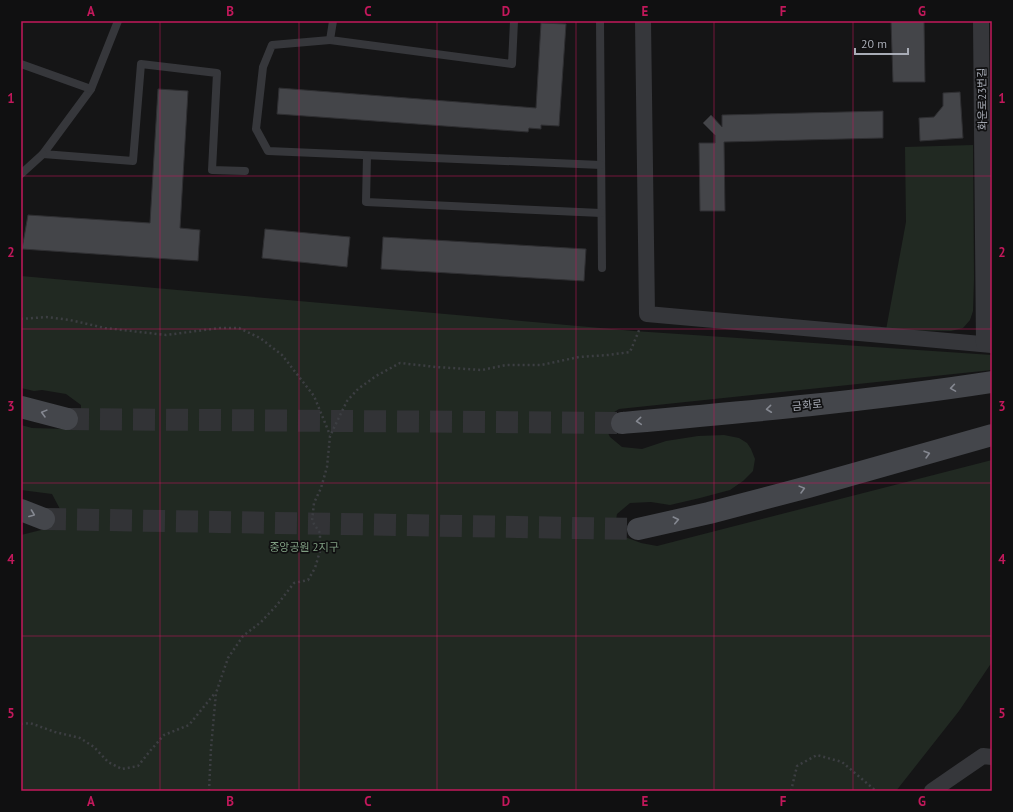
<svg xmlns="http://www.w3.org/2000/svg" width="1013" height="812" viewBox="0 0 1013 812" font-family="'PT Sans','Noto Sans KR',sans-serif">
	<rect width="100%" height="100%" fill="#151516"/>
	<g fill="#212922">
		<polygon points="973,145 974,279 973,311 970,320 963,328 951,331 886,330 906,222 905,147"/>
		<polygon points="21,276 634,331 992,355 992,370 619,409 608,416 604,425 610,437 622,447 642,449 666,441 698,436 724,435 739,438 747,443 751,449 755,459 753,471 743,481 730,490 700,498 670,505 651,502 630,503 617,514 615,526 625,537 641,543 657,546 992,460 992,662 959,711 896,791 21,791 21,535 53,527 61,511 52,494 21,490 21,425 32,428 67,429 81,416 81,405 66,394 42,390 34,391 21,388"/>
	</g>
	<g fill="#444549" stroke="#2f2f32">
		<polygon points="891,21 924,21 925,82 893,82"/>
		<polygon points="541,23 566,24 559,126 541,125 541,129 529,128 528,132 277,114 279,88 536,108"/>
		<polygon points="158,89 188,91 180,228 200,230 198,261 22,249 28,215 150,223"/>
		<polygon points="960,92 963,138 920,141 919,118 934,117 943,106 943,93"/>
		<polygon points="883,111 883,138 724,142 725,211 700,211 699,143 715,143 715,135 703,123 711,115 722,127 722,115"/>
		<polygon points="265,229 350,237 347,267 262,258"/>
		<polygon points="383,237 586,249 584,281 381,269"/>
	</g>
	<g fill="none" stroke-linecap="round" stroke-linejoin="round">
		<g stroke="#323336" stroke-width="22" stroke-dasharray="22 11" stroke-linecap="butt">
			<polyline points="67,419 622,423"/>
			<polyline points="44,519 638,529"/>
		</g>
		<g stroke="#3c3e42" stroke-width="2.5" stroke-dasharray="2 3" stroke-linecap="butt">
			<polyline points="21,319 46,317 70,320 105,328 166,335 220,328 239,328 260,338 282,355 314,396 330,435"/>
			<polyline points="21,724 30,723 55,732 80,738 94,747 108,762 122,769 138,766 150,751 164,735 189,725 215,693"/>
			<polyline points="209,791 211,748 216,693 228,658 243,636 261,622 277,605 294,583 308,580 315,568 320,551 320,533 312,521 314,503 321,488 327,467 330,436 347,401 358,389 376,376 400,363 436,367 482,370 506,365 541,365 579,357 608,355 630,352 640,328"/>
			<polyline points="791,791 797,766 817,755 842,762 876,791"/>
		</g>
		<g stroke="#36373b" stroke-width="8">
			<polyline points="118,21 91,89 43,154 133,161 141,64 217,73 212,170 245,171"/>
			<polyline points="333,21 330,40 512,64 514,21"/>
			<polyline points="600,21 602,268"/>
			<polyline points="330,40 272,45 263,67 256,129 268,151 601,165"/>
			<polyline points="21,64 91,89"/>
			<polyline points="367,156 366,202 601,213"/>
			<polyline points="21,174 43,154"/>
		</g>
		<g stroke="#36373b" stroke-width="16">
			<polyline points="643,21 647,314 992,345"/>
			<polyline points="981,21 984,344"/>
			<polyline points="932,791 983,756 992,757"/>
		</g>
		<g stroke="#44464b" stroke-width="22">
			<polyline points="21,407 67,419"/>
			<path d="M622,423C745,412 869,401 992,382"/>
			<polyline points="21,510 44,519"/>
			<polyline points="638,529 709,513 808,487 992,435"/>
		</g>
	</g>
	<defs><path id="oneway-chevron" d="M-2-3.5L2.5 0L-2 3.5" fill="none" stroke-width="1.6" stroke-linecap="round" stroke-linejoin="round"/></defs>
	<g stroke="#858891">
		<use href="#oneway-chevron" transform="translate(953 388) rotate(171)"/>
		<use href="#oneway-chevron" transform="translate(769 409) rotate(174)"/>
		<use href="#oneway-chevron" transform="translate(44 413) rotate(-165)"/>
		<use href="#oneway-chevron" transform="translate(639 421) rotate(175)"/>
		<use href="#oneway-chevron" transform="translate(927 454) rotate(-16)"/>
		<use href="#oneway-chevron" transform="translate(802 489) rotate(-15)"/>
		<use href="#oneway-chevron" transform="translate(32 514) rotate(21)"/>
		<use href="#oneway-chevron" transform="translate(676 520) rotate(-13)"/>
	</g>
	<path fill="none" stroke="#c2185b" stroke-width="1" stroke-opacity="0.55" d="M160,21V791M299,21V791M437,21V791M576,21V791M714,21V791M853,21V791M21,176H992M21,329H992M21,483H992M21,636H992"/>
	<g text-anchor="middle" stroke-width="3.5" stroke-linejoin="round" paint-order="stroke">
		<g font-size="11" fill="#a8acb6" stroke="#101011">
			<text transform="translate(982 99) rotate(-91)" y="4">화운로23번길</text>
			<text transform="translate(807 405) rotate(-6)" y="4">금화로</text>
		</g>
		<g font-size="11" fill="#809f83" stroke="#101011">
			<text x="304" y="551">중앙공원 2지구</text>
		</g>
	</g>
	<rect width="1013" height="812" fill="none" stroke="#101011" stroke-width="44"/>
	<path d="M855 48v6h53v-6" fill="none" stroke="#a8acb6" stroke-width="2"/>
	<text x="861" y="48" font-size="12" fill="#a8acb6" stroke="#101011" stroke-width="3" paint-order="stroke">20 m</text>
	<rect x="22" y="22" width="969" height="768" fill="none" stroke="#c2185b" stroke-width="1.5"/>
	<g font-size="13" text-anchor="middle" font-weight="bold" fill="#c2185b">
		<text x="91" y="16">A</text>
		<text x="230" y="16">B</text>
		<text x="368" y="16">C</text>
		<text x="506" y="16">D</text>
		<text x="645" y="16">E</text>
		<text x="783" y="16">F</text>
		<text x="922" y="16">G</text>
		<text x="11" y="103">1</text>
		<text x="1002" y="103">1</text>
		<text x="11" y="257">2</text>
		<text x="1002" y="257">2</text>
		<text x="11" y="411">3</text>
		<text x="1002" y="411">3</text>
		<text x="11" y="564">4</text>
		<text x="1002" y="564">4</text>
		<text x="11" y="718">5</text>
		<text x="1002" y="718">5</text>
		<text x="91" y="806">A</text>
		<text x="230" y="806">B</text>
		<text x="368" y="806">C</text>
		<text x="506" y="806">D</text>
		<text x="645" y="806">E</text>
		<text x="783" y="806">F</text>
		<text x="922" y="806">G</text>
	</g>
</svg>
